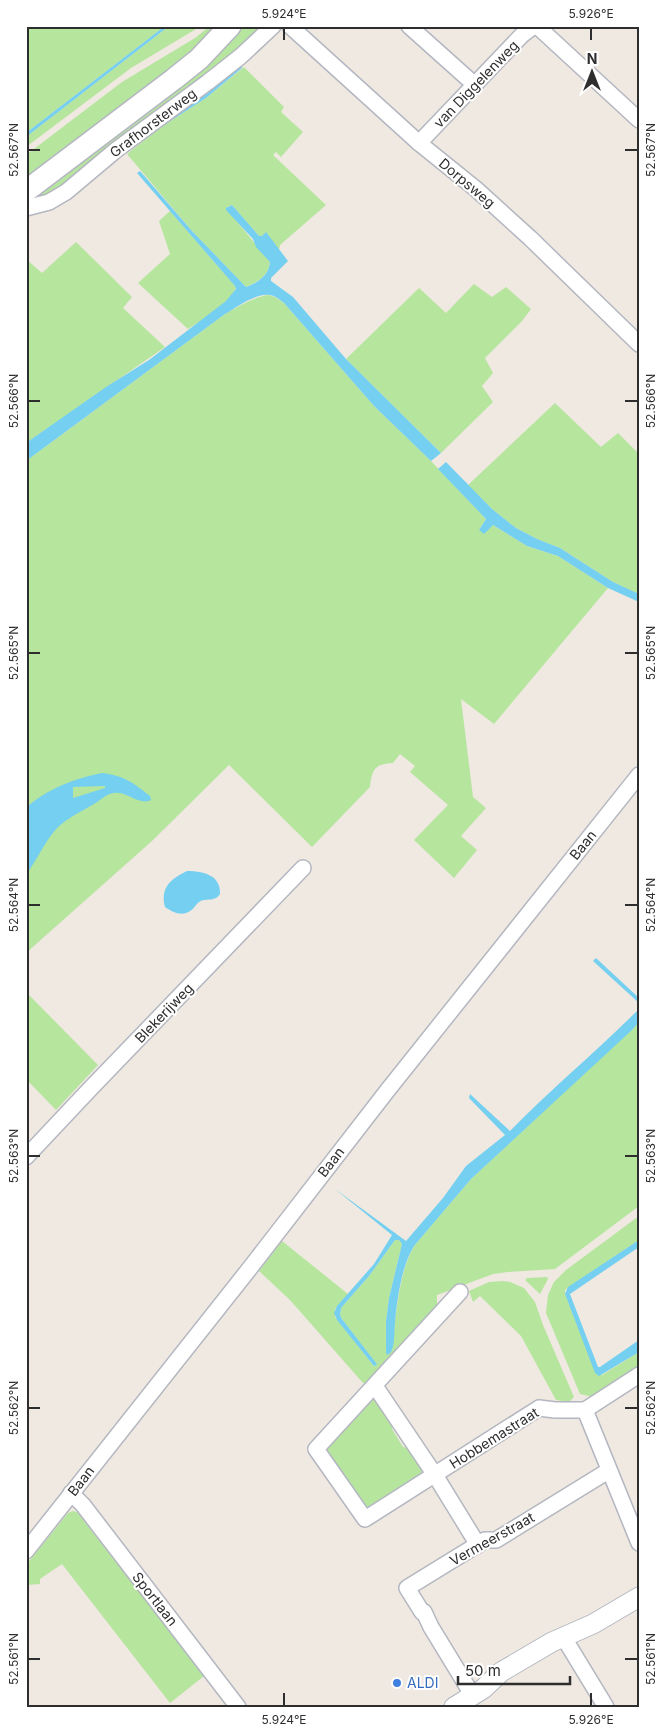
<svg xmlns="http://www.w3.org/2000/svg" width="665" height="1733" viewBox="0 0 665 1733" font-family="Inter,sans-serif">
	<rect width="100%" height="100%" fill="#efe9e1"/>
	<g fill="#b6e59e">
		<polygon points="26,26 165,26 26,133"/>
		<polygon points="169,26 201,26 131,68 26,147 26,137"/>
		<polygon points="210,26 215,26 191,52 26,180 26,155 122,82 195,38"/>
		<polygon points="247,26 268,26 59,192 33,200 67,175 81,160 220,51 244,27 245,28"/>
		<path d="M244,67L284,107L281,112L303,132L281,157L276,152L273,155L326,205L280,245L279,250L265,233L262,236H259L232,205L226,208L270,262C269,276 257,282 246,287L192,231L127,154L158,129L206,98Z"/>
		<path d="M170,211L236,287C234,300 200,321 188,329L138,283L170,254L159,221Z"/>
		<polygon points="76,242 132,297 123,308 165,347 26,443 26,259 42,273"/>
		<polygon points="474,284 492,297 506,287 531,309 522,321 485,358 493,373 482,386 493,402 441,453 346,359 419,288 446,313"/>
		<path d="M269,295L275,297L284,303L374,406L431,461L486,519L479,530L493,525L527,546L558,556L608,588L494,724L461,699L473,797L486,808L461,836L477,850L454,878L414,840L448,805L410,772L415,766L400,754L393,763C374,764 372,770 370,787L312,847L229,765L152,841L26,953V461L225,314C239,306 253,297 269,295Z"/>
		<polygon points="555,403 601,447 618,433 639,454 638,594 613,582 560,548 537,539 516,528 492,509 468,485"/>
		<polygon points="26,992 98,1065 56,1110 26,1079"/>
		<path d="M639,1022V1206L555,1269L508,1272L493,1274L437,1295V1311L368,1383H363L290,1300L259,1271L282,1241L348,1294L335,1309V1317L374,1366L377,1365L342,1319L340,1315L341,1308L369,1276L395,1240H399L402,1244L389,1298L386,1321L392,1350C395,1319 399,1272 414,1246L471,1179Z"/>
		<polygon points="639,1216 639,1240 565,1290 565,1294 597,1374 602,1375 639,1352 639,1368 593,1397 580,1394 546,1313 548,1295 554,1282 566,1270"/>
		<polygon points="547,1277 548,1279 540,1294 525,1280 527,1278"/>
		<polygon points="503,1281 510,1282 524,1288 535,1302 543,1325 574,1397 569,1402 556,1400 521,1336 480,1296 473,1302 469,1291 489,1282"/>
		<polygon points="371,1399 378,1400 393,1421 392,1429 403,1447 410,1448 424,1473 368,1510 364,1508 325,1449"/>
		<polygon points="73,1511 77,1512 204,1676 170,1703 62,1564 40,1579 40,1584 26,1585 26,1565 68,1513"/>
	</g>
	<g fill="#75cff0" fill-rule="evenodd">
		<polygon points="165,26 169,26 26,137 26,133"/>
		<polygon points="240,66 241,66 242,68 206,98 158,129 127,152 125,151 146,135 208,93"/>
		<path d="M140,171L192,231L246,287C257,283 269,276 270,262L256,247L253,239L226,210V208L232,205L259,236H262L266,232L288,261L271,278V281L293,297L346,359L441,453L431,461L374,406L284,303C280,300 276,296 270,295C255,293 237,307 225,314L26,461V443L106,387L149,360L226,301L236,289L235,286L137,173Z"/>
		<polygon points="446,462 492,509 516,528 537,539 560,548 613,582 639,594 639,602 608,588 558,556 527,546 493,525 484,534 479,530 486,519 438,469"/>
		<path d="M102,773C125,776 132,782 150,796L151,800C139,806 127,791 114,793C106,794 101,800 94,804C82,811 69,817 58,827C46,839 37,860 26,875V808C46,789 76,778 102,773ZM105,786V788L73,798V787Z"/>
		<path d="M187,871C203,871 221,875 220,894C214,903 206,897 199,902C195,905 194,909 190,911C182,917 172,912 165,907C160,887 171,879 187,871Z"/>
		<polygon points="596,958 639,998 639,1003 593,961"/>
		<path d="M639,1009V1022L632,1030L471,1179L414,1246C402,1265 397,1299 395,1322C394,1331 395,1342 392,1350C390,1354 390,1353 387,1355L386,1353V1321L389,1298L402,1244L399,1240H395L369,1276L341,1308L340,1315L342,1319L376,1363L377,1365L374,1366L337,1320L334,1313L337,1306L374,1264L392,1235L335,1189L406,1241L443,1198L466,1166L505,1135L469,1098L470,1094L510,1131C551,1089 597,1051 639,1009Z"/>
		<polygon points="639,1240 639,1247 570,1294 598,1367 600,1367 639,1340 639,1352 599,1376 595,1373 565,1294 568,1287"/>
	</g>
	<g fill="none" stroke-linecap="round" stroke-linejoin="round">
		<defs>
			<g id="minor">
				<polyline points="290,26 419,143 476,189 530,238 639,344"/>
				<polyline points="409,26 475,85"/>
				<polyline points="537,26 639,120"/>
				<polyline points="419,143 522,35 534,26"/>
				<polyline points="26,208 49,202 66,192 116,150 208,82 241,56 273,26"/>
				<polyline points="26,1157 90,1089 303,868"/>
				<polyline points="460,1292 316,1449 365,1519 539,1408 555,1410 585,1410"/>
				<polyline points="375,1386 435,1475 478,1545"/>
				<polyline points="585,1410 639,1543"/>
				<polyline points="585,1410 639,1375"/>
				<polyline points="71,1493 83,1505 238,1707"/>
				<polyline points="26,1551 250,1268 387,1091 639,775"/>
				<polyline points="564,1638 606,1707"/>
				<polyline points="473,1696 431,1627 424,1612 422,1612 407,1588 485,1540 496,1540 608,1471"/>
			</g>
			<polyline id="tertiary" points="454,1707 483,1689 501,1672 552,1642 593,1624 639,1597"/>
			<polyline id="secondary" points="26,191 174,79 199,59 230,26"/>
		</defs>
		<use href="#minor" stroke="#b4b7c1" stroke-width="18"/>
		<use href="#tertiary" stroke="#b4b7c1" stroke-width="21"/>
		<use href="#secondary" stroke="#b4b7c1" stroke-width="24"/>
		<use href="#minor" stroke="#fff" stroke-width="15"/>
		<use href="#tertiary" stroke="#fff" stroke-width="19"/>
		<use href="#secondary" stroke="#fff" stroke-width="21"/>
	</g>
	<path fill="none" stroke="#2e2e2e" stroke-width="2" d="M284,28V40M591,28V40M28,150H40M625,150H638M28,401H40M625,401H638M28,653H40M625,653H638M28,905H40M625,905H638M28,1156H40M625,1156H638M28,1408H40M625,1408H638M28,1659H40M625,1659H638M284,1693V1706M591,1693V1706"/>
	<circle fill="#3f7fe0" stroke="#fff" stroke-width="2" cx="397" cy="1683" r="5"/>
	<g text-anchor="middle" stroke-width="4" stroke-linejoin="round" paint-order="stroke">
		<g font-size="14" fill="#2e2e2e" stroke="#fff">
			<text transform="translate(476 84) rotate(-46)" y="5">van Diggelenweg</text>
			<text transform="translate(153 123) rotate(-37)" y="5">Grafhorsterweg</text>
			<text transform="translate(467 183) rotate(40)" y="5">Dorpsweg</text>
			<text transform="translate(583 845) rotate(-51)" y="5">Baan</text>
			<text transform="translate(164 1013) rotate(-46)" y="5">Blekerijweg</text>
			<text transform="translate(331 1162) rotate(-52)" y="5">Baan</text>
			<text transform="translate(494 1438) rotate(-32)" y="5">Hobbemastraat</text>
			<text transform="translate(81 1481) rotate(-52)" y="5">Baan</text>
			<text transform="translate(492 1539) rotate(-29)" y="5">Vermeerstraat</text>
			<text transform="translate(155 1599) rotate(52)" y="5">Sportlaan</text>
		</g>
		<g font-size="14" fill="#366cbe" stroke="#fff" text-anchor="start">
			<text x="407" y="1688">ALDI</text>
		</g>
	</g>
	<rect width="665" height="1733" fill="none" stroke="#ffffff" stroke-width="55"/>
	<g transform="translate(592 72)" stroke="#ffffff" stroke-width="4" paint-order="stroke">
	<path d="M0-4L9 19L0 12L-9 19Z" fill="#2e2e2e"/>
	<text y="-8" font-size="14" font-weight="bold" text-anchor="middle" fill="#2e2e2e">N</text>
	</g>
	<path d="M458 1676v8h112v-8" fill="none" stroke="#2e2e2e" stroke-width="2.5"/>
	<text x="465" y="1676" font-size="15" fill="#2e2e2e" stroke="#ffffff" stroke-width="4" paint-order="stroke">50 m</text>
	<rect x="28" y="28" width="610" height="1678" fill="none" stroke="#2e2e2e" stroke-width="2"/>
	<g font-size="12" text-anchor="middle" fill="#2e2e2e">
		<text x="284" y="18">5.924°E</text>
		<text x="591" y="18">5.926°E</text>
		<text transform="translate(14 150) rotate(-90)" y="4">52.567°N</text>
		<text transform="translate(651 150) rotate(-90)" y="4">52.567°N</text>
		<text transform="translate(14 401) rotate(-90)" y="4">52.566°N</text>
		<text transform="translate(651 401) rotate(-90)" y="4">52.566°N</text>
		<text transform="translate(14 653) rotate(-90)" y="4">52.565°N</text>
		<text transform="translate(651 653) rotate(-90)" y="4">52.565°N</text>
		<text transform="translate(14 905) rotate(-90)" y="4">52.564°N</text>
		<text transform="translate(651 905) rotate(-90)" y="4">52.564°N</text>
		<text transform="translate(14 1156) rotate(-90)" y="4">52.563°N</text>
		<text transform="translate(651 1156) rotate(-90)" y="4">52.563°N</text>
		<text transform="translate(14 1408) rotate(-90)" y="4">52.562°N</text>
		<text transform="translate(651 1408) rotate(-90)" y="4">52.562°N</text>
		<text transform="translate(14 1659) rotate(-90)" y="4">52.561°N</text>
		<text transform="translate(651 1659) rotate(-90)" y="4">52.561°N</text>
		<text x="284" y="1724">5.924°E</text>
		<text x="591" y="1724">5.926°E</text>
	</g>
</svg>
